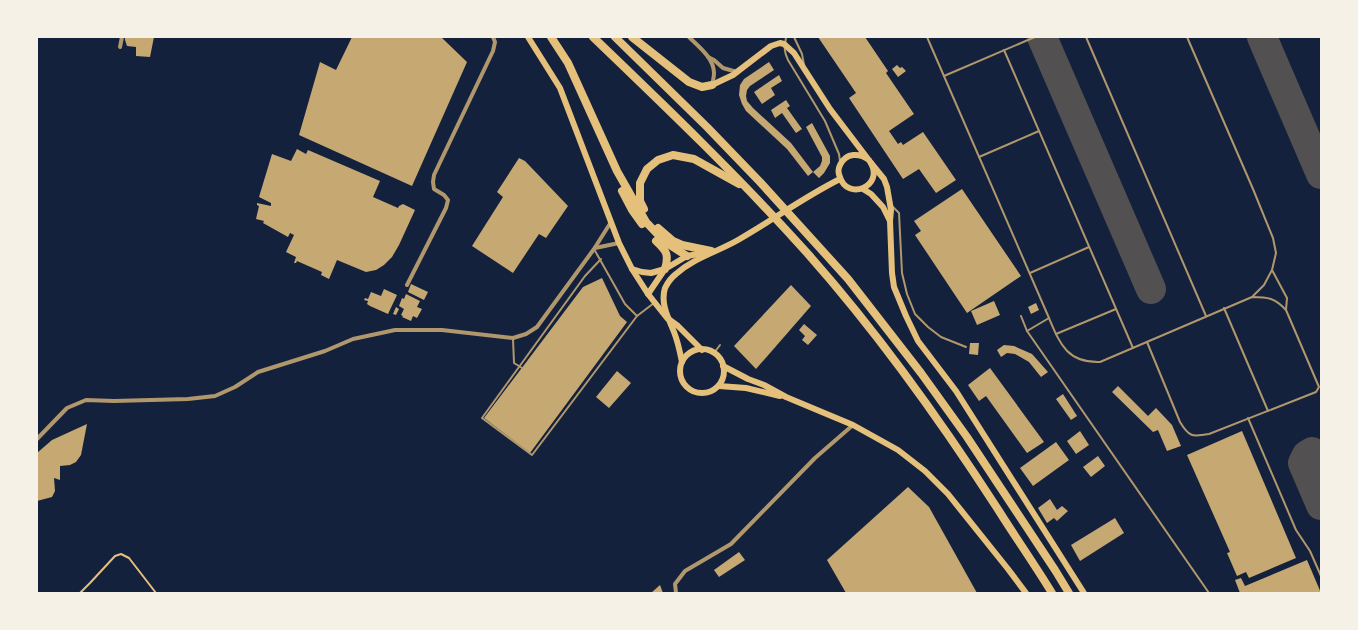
<svg xmlns="http://www.w3.org/2000/svg" width="1358" height="630" viewBox="0 0 1358 630" font-family="'Roboto Condensed',sans-serif">
	<rect width="100%" height="100%" fill="#14213d"/>
	<g fill="none" stroke-linecap="round" stroke-linejoin="round">
		<g stroke="#525050" stroke-width="30">
			<polyline points="1042,37 1151,289"/>
			<polyline points="1262,37 1321,174"/>
			<polyline points="1312,452 1307,455 1303,463 1321,505"/>
		</g>
	</g>
	<g fill="#c6a872">
		<polygon points="125,37 154,37 150,57 136,56 136,47 127,46 125,40"/>
		<polygon points="352,37 441,37 467,62 412,186 299,135 320,62 336,70"/>
		<polygon points="818,37 865,37 888,71 886,73 914,114 889,131 898,144 901,142 903,145 923,132 956,180 936,193 919,169 903,179 849,98 856,93"/>
		<polygon points="769,62 774,70 750,86 747,90 746,96 747,101 753,108 791,143 813,172 808,176 787,149 746,111 742,104 739,95 740,85 744,79"/>
		<polygon points="897,65 900,68 902,67 906,71 898,77 892,69"/>
		<polygon points="779,75 782,81 771,88 775,95 762,104 754,92"/>
		<polygon points="786,100 790,106 787,108 802,129 796,133 782,113 775,118 771,110"/>
		<polygon points="812,123 830,156 830,163 824,173 819,178 813,172 820,166 822,161 822,157 806,127"/>
		<polygon points="297,149 306,154 308,150 380,181 373,197 398,208 399,206 403,204 415,210 399,245 392,257 384,265 376,270 366,272 337,260 329,279 321,275 322,272 297,261 296,263 294,263 296,257 286,252 294,235 290,233 288,237 263,223 264,221 256,219 259,206 257,205 257,203 271,206 271,203 259,197 272,154 291,161"/>
		<polygon points="519,158 525,161 568,206 546,238 539,234 513,273 472,246 503,197 497,192"/>
		<polygon points="962,189 1021,276 967,313 915,235 921,231 914,221"/>
		<polygon points="602,278 620,316 627,322 530,453 484,418 583,287"/>
		<polygon points="411,284 428,292 424,300 408,292"/>
		<polygon points="791,285 811,306 756,369 734,346"/>
		<polygon points="384,289 397,295 388,314 370,306 367,304 368,301 364,300 365,298 368,299 371,292 381,296"/>
		<polygon points="406,294 420,301 417,307 422,309 417,318 413,316 411,321 402,317 403,316 401,315 404,309 399,306 402,298 404,299"/>
		<polygon points="994,301 1000,315 977,325 971,311"/>
		<polygon points="1036,303 1039,310 1031,314 1028,307"/>
		<polygon points="396,307 399,309 396,315 393,314"/>
		<polygon points="804,324 817,335 808,345 802,340 805,336 799,330"/>
		<polygon points="970,343 979,343 978,355 969,354"/>
		<polygon points="1004,345 1014,346 1032,354 1048,372 1041,377 1029,362 1015,354 1007,353 1001,357 997,350"/>
		<polygon points="990,368 1044,442 1027,453 986,396 979,401 968,385"/>
		<polygon points="617,371 631,383 609,408 596,397"/>
		<polygon points="1118,386 1148,416 1156,408 1172,425 1181,446 1167,451 1158,430 1153,432 1112,392"/>
		<polygon points="1063,394 1077,416 1071,420 1056,399"/>
		<polygon points="87,424 81,455 76,462 70,465 60,466 60,480 54,478 55,491 52,497 37,501 37,453 52,440"/>
		<polygon points="1080,431 1089,445 1076,454 1067,441"/>
		<polygon points="1242,431 1296,558 1249,578 1246,572 1237,576 1227,553 1230,552 1187,455"/>
		<polygon points="1056,442 1069,460 1033,486 1020,468"/>
		<polygon points="1098,456 1105,466 1091,477 1083,467"/>
		<polygon points="908,487 929,507 977,593 846,593 827,560"/>
		<polygon points="1050,499 1057,510 1062,506 1068,511 1057,521 1054,518 1047,523 1038,508"/>
		<polygon points="1115,518 1124,533 1080,561 1071,545"/>
		<polygon points="739,552 745,560 719,577 714,570"/>
		<polygon points="1307,560 1321,593 1240,593 1235,580 1241,578 1245,586"/>
		<polygon points="660,585 663,593 651,593"/>
	</g>
	<g fill="none" stroke-linecap="round" stroke-linejoin="round">
		<polyline stroke="#e5c07b" stroke-width="2" points="80,593 90,583 115,556 121,554 129,558 156,593"/>
		<g stroke="#b1986c" stroke-width="2">
			<path d="M786,37C785,47 783,49 788,60L825,121L839,154L840,161"/>
			<polyline points="794,37 802,54 804,65"/>
			<path d="M927,37L1049,318C1060,344 1067,363 1100,362L1252,297C1268,297 1275,298 1286,310"/>
			<polyline points="1086,37 1206,316"/>
			<polyline points="1004,50 1133,348"/>
			<polyline points="944,76 1035,37"/>
			<polyline points="979,157 1039,131"/>
			<polyline points="892,206 899,213 902,273 907,294 915,314 928,327 941,337 966,347"/>
			<polyline points="594,249 625,304 637,316"/>
			<polyline points="601,259 585,276 482,418 532,455 637,316 654,303"/>
			<polyline points="1030,273 1089,247"/>
			<polyline points="1253,296 1264,285 1272,270"/>
			<polyline points="1224,308 1268,411"/>
			<polyline points="1021,316 1027,331 1209,593"/>
			<polyline points="1027,331 1049,318"/>
			<polyline points="1056,334 1116,309"/>
			<polyline points="513,339 514,363 522,368"/>
			<path d="M1147,342L1180,422C1189,437 1192,437 1209,434L1316,392L1319,387L1286,310L1287,298L1272,270L1276,253L1273,238L1253,189L1187,37"/>
			<polyline points="714,353 720,345"/>
			<polyline points="1248,418 1296,530 1310,551 1321,576"/>
		</g>
		<g stroke="#b1986c" stroke-width="4">
			<path d="M689,37C698,46 714,58 714,73C714,77 713,81 712,85"/>
			<polyline points="120,47 122,37"/>
			<polyline points="708,57 714,60 723,68 737,72"/>
			<polyline points="595,248 619,243"/>
			<polyline points="407,285 446,208 448,200 444,195 434,189 433,182 434,175 493,51 495,42 493,37"/>
			<polyline points="37,439 67,408 86,400 114,401 188,399 215,396 235,387 258,372 325,351 353,339 395,330 442,330 513,338 526,334 537,327 594,249 611,222"/>
			<polyline points="676,593 675,584 685,571 731,544 815,458 853,425"/>
		</g>
		<g stroke="#e5c07b" stroke-width="6">
			<polyline points="528,37 560,88 619,243 632,269 648,294 667,318 678,326 702,350"/>
			<path d="M712,85L733,75L771,46L780,43L784,44L794,53L830,109L871,163C884,187 847,201 840,177C838,173 838,169 840,165C846,152 860,153 869,160"/>
			<polyline points="871,163 884,179 887,187 891,210 890,221 892,273 894,287 906,316 918,341 956,391 1084,593"/>
			<polyline points="863,189 871,194 883,207 890,221"/>
			<polyline points="632,269 642,272 651,273 665,269 687,256 709,252"/>
			<polyline points="648,294 665,269"/>
			<circle cx="702" cy="371" r="22"/>
			<path d="M682,362C680,352 678,342 674,332C669,319 660,304 665,288C667,284 672,277 676,274C694,258 717,252 738,240C773,220 804,197 840,179"/>
			<polyline points="723,366 748,379 764,385 786,397 853,425 898,450 925,471 948,494 1008,569 1026,593"/>
			<polyline points="719,386 746,388 780,396"/>
		</g>
		<g stroke="#e5c07b" stroke-width="8">
			<polyline points="551,37 568,63 617,171 646,222 665,242 687,256"/>
			<path d="M593,37C666,107 740,178 808,254C879,334 941,421 999,511C1016,538 1035,565 1052,593"/>
			<polyline points="615,37 707,127 760,182 848,279 921,373 967,437 1055,570 1069,593"/>
			<polyline points="632,37 689,82 702,87 712,85"/>
			<polyline points="622,191 632,210 642,224"/>
			<polyline points="644,209 640,201 640,183 647,169 658,160 673,155 694,159 739,184"/>
			<polyline points="658,228 673,241 682,245 711,251"/>
			<path d="M656,241C667,251 669,255 665,269"/>
		</g>
	</g>
	<rect width="1358" height="630" fill="none" stroke="#f6f1e7" stroke-width="76"/>
</svg>
